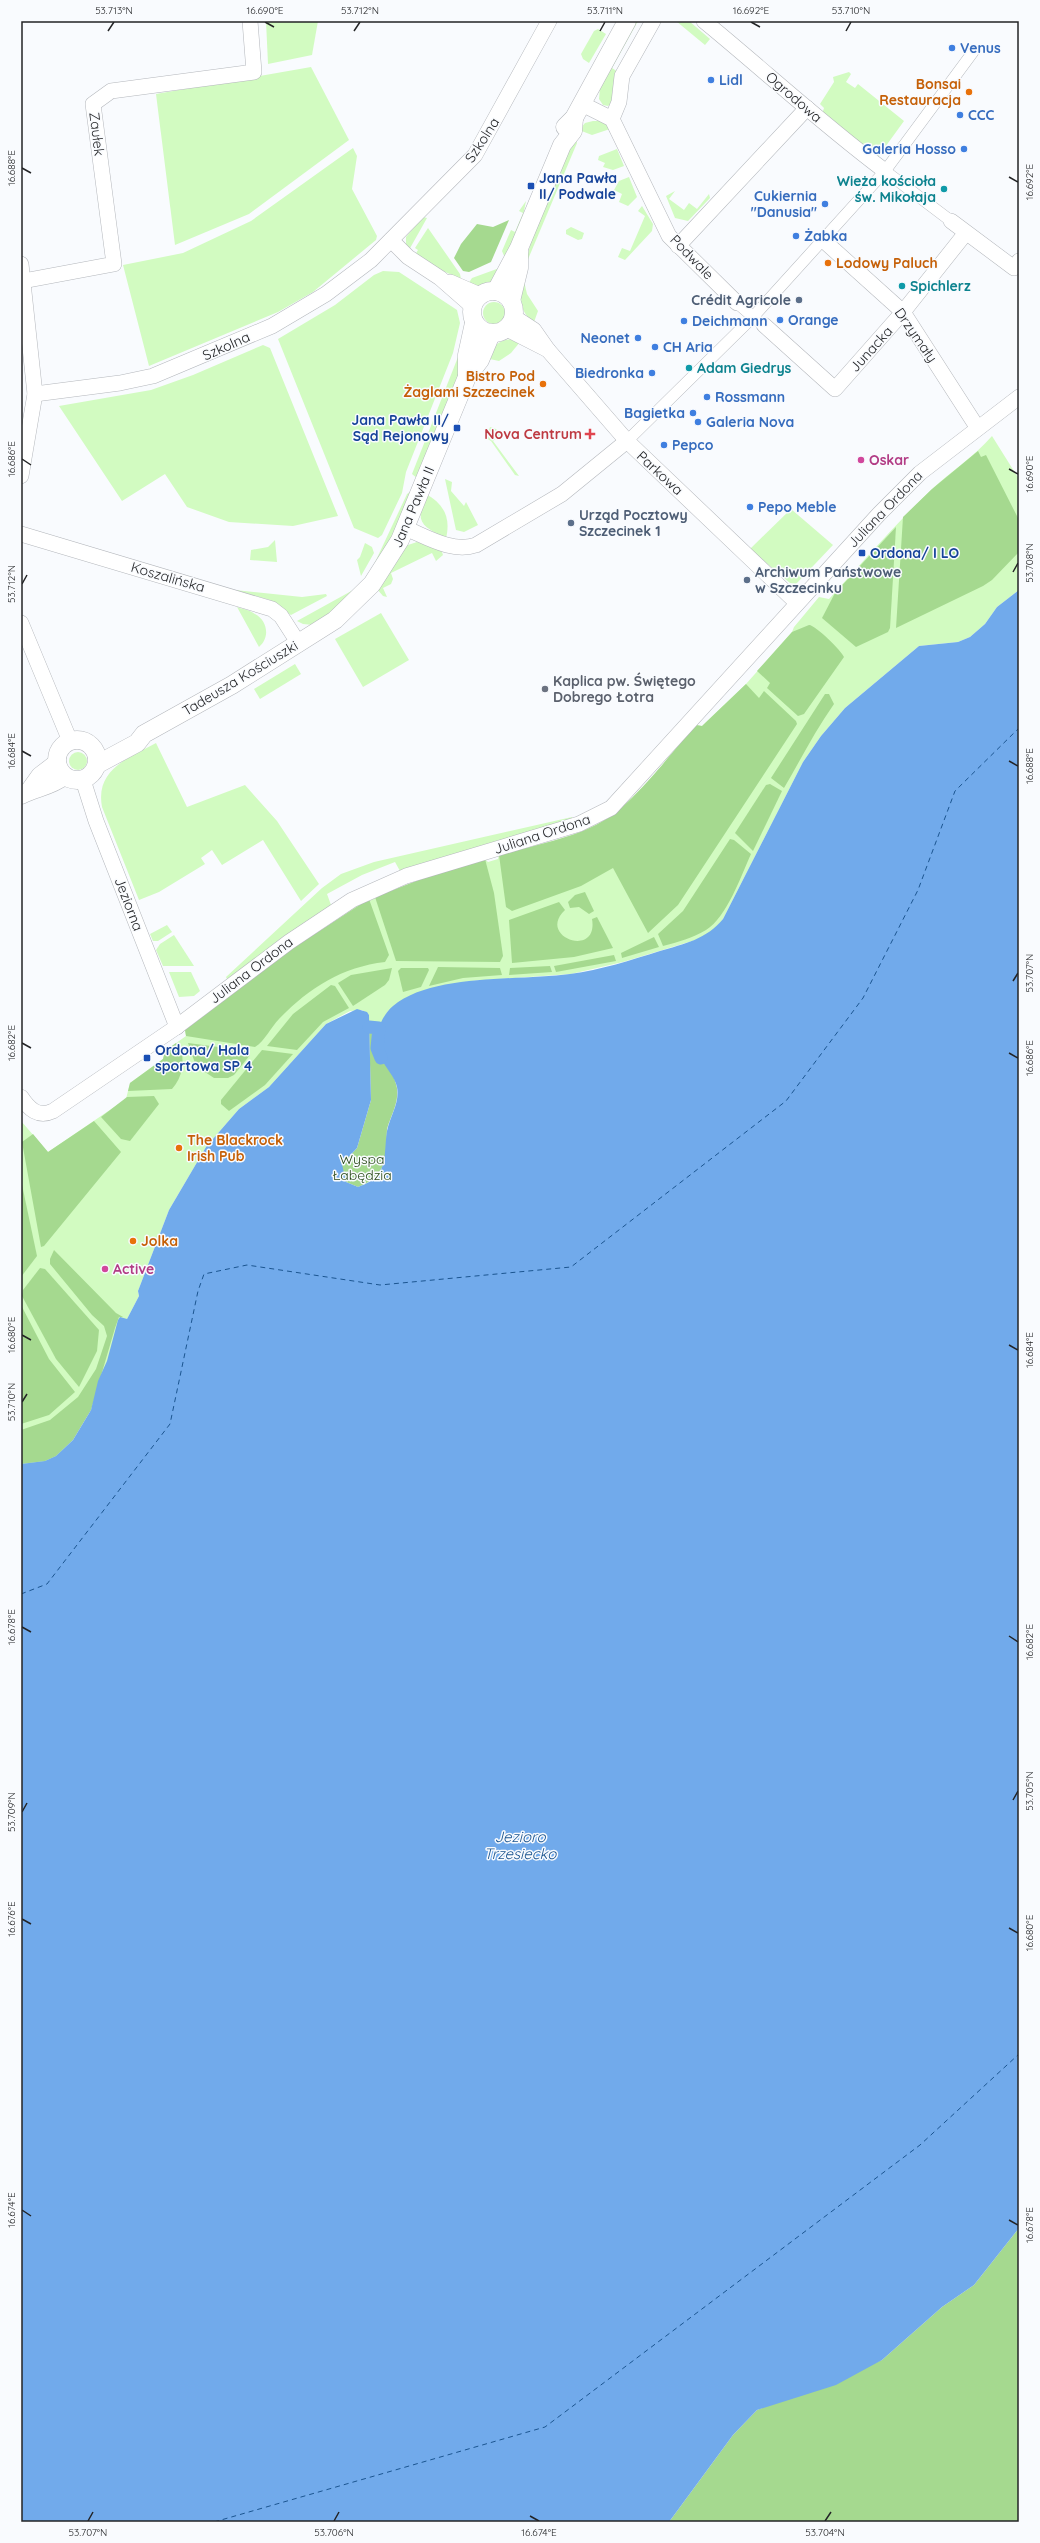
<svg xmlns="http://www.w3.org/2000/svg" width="1040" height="2543" viewBox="0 0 1040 2543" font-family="Quicksand,sans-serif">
	<rect width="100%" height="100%" fill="#f9fbfe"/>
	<g fill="#d2fbc1">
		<polygon points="266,21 318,21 312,55 268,64"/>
		<polygon points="634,21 638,21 612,68 618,72 614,101 608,106 603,105 599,99 600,88"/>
		<polygon points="676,21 689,21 710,39 705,45"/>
		<polygon points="598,29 606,34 589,63 583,59 581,54 594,31"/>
		<polygon points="311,67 349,140 249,214 175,245 156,94"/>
		<polygon points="849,72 851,74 846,82 855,88 858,84 904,121 875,161 822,114 824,108 820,104 834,82 833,77"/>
		<polygon points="593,121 600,121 613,128 592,135 579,130 585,123"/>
		<polygon points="575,137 577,143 526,264 532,235"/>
		<polygon points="353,148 357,156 352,189 377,236 376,240 313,292 278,312 149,366 123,265 183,253 251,221"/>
		<polygon points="617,149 624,166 613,170 603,167 605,163 598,160 599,156"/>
		<polygon points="629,177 637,197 628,206 619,202 622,194 614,190 619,181"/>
		<polygon points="675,191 669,199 684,210 689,203 697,209 709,194 710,198 688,221 675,218 666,196"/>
		<polygon points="526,201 521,226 505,258 502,251 511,230 515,232 523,213 519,211"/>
		<polygon points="642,206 653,224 652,231 625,260 618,257 622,248 630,251 645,216 638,211"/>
		<polygon points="423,217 427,218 409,250 406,244 406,237"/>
		<polygon points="571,227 584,233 582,239 578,240 566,234 566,230"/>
		<polygon points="428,228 460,274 461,279 436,268 415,255 418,250 415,248"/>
		<polygon points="505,266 490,284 478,286 468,284 472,278"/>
		<polygon points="383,271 399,272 451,306 457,310 460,323 453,353 406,472 402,493 382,535 378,538 354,528 278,339 335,305 374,275"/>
		<path d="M524,281L527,294L538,311L534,322C518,311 520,297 524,281Z"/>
		<circle cx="494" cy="313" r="11"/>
		<path d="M515,339L520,342L511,353L499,361L485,358C494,345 499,339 515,339Z"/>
		<polygon points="263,345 270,348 338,516 293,526 229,522 187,507 165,474 122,501 59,406 151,390 193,375"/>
		<polygon points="458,357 460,373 418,479 412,474"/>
		<polygon points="490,427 496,429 501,435 493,441 519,476 515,475 491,441 486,438"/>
		<path d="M992,436L1019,479V590L997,607L985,624L970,637L958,642L919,646L845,708L821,736L803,762L723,919L717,927L702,938L689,942L623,962L571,974L471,981L435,988L388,1011L379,1028L369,1027V1015L362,1010L350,1011L326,1024L269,1087L239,1109L206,1147L169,1210L138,1291L139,1296L127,1319L91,1410L21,1506V1121L48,1152L126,1099L130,1083L163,1059L165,1051L186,1036L185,1030L354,907L429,876L485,859L488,862L498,859L499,855C535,845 577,838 608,818C636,800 673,751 696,725L702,726L746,684L792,632L794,627L819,597L829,599C862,563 894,525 930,491C950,472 974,457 992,436Z"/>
		<polygon points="445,479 452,482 451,491 464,506 466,502 478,525 464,532 456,530"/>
		<polygon points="414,489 386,552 370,573 407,494"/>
		<path d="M426,494C444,504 451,518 446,538C420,526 415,521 426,494Z"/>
		<polygon points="791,509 833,545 796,584 790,583 750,549"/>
		<polygon points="275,540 277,562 250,560 251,550 268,547"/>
		<polygon points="417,542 441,549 443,555 436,561 432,553 391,573 393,579 391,584 383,588 387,597 383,596 377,589 402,550 408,545"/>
		<polygon points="365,543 372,547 374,553 361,576 357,560 360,557"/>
		<polygon points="355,589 347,601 313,625 303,624 297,621"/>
		<polygon points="235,590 302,597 326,594 327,596 291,615 270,600"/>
		<path d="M237,607C243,609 250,610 255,614C268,621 270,638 259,647Z"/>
		<polygon points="381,613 409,660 363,687 335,639"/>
		<polygon points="295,664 301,674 260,699 254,689"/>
		<path d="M156,743L187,807L245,785L277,821L319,884L301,901L263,840L222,865L212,850L201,858L205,864L159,892L139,900L102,807C95,769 129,758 156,743Z"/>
		<circle cx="78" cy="761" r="9"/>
		<polygon points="572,817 572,819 400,871 395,862 362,875 327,894 331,905 227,979 226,977 322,888 341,874 374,862"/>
		<polygon points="167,925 172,932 158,941 153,941 150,934"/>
		<polygon points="174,935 194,966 163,966 156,950 160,944"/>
		<polygon points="169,972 191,972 200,991 194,996 179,997"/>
	</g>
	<g fill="#a5d98f">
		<polygon points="509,220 491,262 469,272 463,271 454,258 461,244 477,224 493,227"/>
		<polygon points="978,451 981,457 986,455 1019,520 1019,552 992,580 983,586 896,628 903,517 932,489"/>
		<polygon points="896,527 890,628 888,632 856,647 822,618 835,593"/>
		<path d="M809,625C814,624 842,651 844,657L804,714L798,716L767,688L770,683L757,671L792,632Z"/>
		<path d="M746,684L759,698L764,691L796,721L797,724L678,905L648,933L613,868L581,886L512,911L506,907L499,855C535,845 577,838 608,818C636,800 673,751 696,725L702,726Z"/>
		<path d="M825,694H829L834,704C815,731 801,759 784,788L771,778Z"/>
		<polygon points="770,784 782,791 753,851 735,833 766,785"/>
		<path d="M730,839L734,840L751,854C741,876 727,917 706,930C693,938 678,942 663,946L658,934L683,911Z"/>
		<polygon points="485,859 494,893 503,956 500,962 396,961 375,897 429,876"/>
		<polygon points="585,892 594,911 589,914 579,907 570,908 568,902 575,895"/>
		<path d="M369,899L389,955L385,962C342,967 309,988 279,1019C271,1027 265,1041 255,1047L186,1036L185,1030L293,948Z"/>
		<path d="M559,902L565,910C536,937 599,959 592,919L597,917L613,948L574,957L512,963L509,920Z"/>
		<polygon points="654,937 659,947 622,958 621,953"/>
		<polygon points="614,955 616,961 556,972 554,966"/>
		<polygon points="550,966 552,972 509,975 510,968"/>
		<polygon points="438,967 500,968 502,975 463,978 429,986"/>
		<polygon points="392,968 389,980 385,985 353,1006 338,983 351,975"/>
		<polygon points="401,968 428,968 429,970 421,987 403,992 398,971"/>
		<polygon points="331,985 335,986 349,1008 323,1022 297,1050 267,1046 293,1014"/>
		<path d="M369,1027L379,1028C371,1057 393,1064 397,1088C399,1103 391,1115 387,1129C386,1137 388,1146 387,1154C384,1170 373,1182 358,1187L346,1182L342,1173V1164L357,1148L371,1100Z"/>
		<path d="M176,1043L180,1046C185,1061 183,1077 172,1089L128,1091L130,1083L163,1059L165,1051Z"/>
		<polygon points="188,1043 249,1051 250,1055 234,1075 228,1078 214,1078 196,1066"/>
		<polygon points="262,1050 293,1054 265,1085 229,1111 221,1104 221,1100"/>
		<polygon points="154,1096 159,1104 130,1141 121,1139 101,1117 127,1097"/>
		<polygon points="94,1121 121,1152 44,1246 41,1247 22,1142 33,1134 48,1152"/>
		<polygon points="21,1180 37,1256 21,1277"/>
		<polygon points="54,1250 116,1313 123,1317 119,1317 115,1328 91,1410 73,1440 56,1456 45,1461 21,1464 21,1430 50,1420 78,1397 96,1369 107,1336 104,1326 92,1315 50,1264 50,1259"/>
		<polygon points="40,1268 45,1269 99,1330 97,1351 79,1387 56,1359 22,1296 23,1290"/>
		<polygon points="21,1305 49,1359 75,1392 49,1415 21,1424"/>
		<polygon points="1019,2228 1019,2522 669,2522 733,2435 757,2410 882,2360 942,2307 974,2285"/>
	</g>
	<path fill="#71aaeb" d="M1019,590V2228L974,2285L942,2307L882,2360L836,2385L757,2410L733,2435L669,2522H21V1464L45,1461L56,1456L73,1440L91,1410L98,1381L107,1361L118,1320L120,1317L127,1319L139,1296L138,1291L169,1210L206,1147L239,1109L269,1087L326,1024L357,1009L367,1012L369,1015L371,1100L357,1148L342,1164L346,1182L358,1187C390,1176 383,1157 387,1131C390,1116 400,1103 397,1087C395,1077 385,1067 381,1058C372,1041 379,1018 393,1006C433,973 520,981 570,974C601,970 631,960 660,951C684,944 707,939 723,919L803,762L821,736L845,708L919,646L958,642L970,637L985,624L997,607Z"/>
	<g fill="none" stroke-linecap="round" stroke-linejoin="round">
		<polyline stroke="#71aaeb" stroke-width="13" points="369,1027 379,1028 377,1048 381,1058"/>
		<g stroke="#1b5590" stroke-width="1" stroke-dasharray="5 4" stroke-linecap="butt">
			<polyline points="21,1594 47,1584 170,1424 198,1291 204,1274 247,1265 380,1285 571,1267 786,1101 863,998 918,890 955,791 1019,728"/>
			<polyline points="214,2522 545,2427 920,2145 1019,2054"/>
		</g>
		<defs>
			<g id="pedestrian">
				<polyline points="885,171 951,221"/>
				<polyline points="737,303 758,321"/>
				<polyline points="627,441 753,317 885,171 973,52"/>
			</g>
			<g id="minor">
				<path d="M704,21C765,71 822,124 885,171"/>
				<polyline points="582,104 612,119 669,236 737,303"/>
				<polyline points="612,119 619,102 622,76 653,21"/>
				<polyline points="951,221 1014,268 1019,261"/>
				<polyline points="391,240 408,257 440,278 472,306"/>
				<polyline points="823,240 903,312 977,427"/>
				<polyline points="678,246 807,108"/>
				<polyline points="21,264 35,394 21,476"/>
				<polyline points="23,281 114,264 93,104 111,91 254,72 250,21"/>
				<polyline points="450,282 480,295"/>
				<polyline points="514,317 534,330 548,350 627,441 797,603"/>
				<polyline points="764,325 835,389 903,312 965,234"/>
				<polyline points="507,329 548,350"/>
				<polyline points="35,394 120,383 153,376 272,326 326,294 371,260 475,155 549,21"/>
				<path d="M405,528C427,537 452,553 476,545L562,494L627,441"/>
				<polyline points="21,534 272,609 281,616 299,644"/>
				<polyline points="21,623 70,741"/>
				<polyline points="83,780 96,821 177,1027"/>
				<path d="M21,1097C29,1109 38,1118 53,1111L175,1028L289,942L352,900L406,876L579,824L611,808L879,514L920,473L1019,397"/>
			</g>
			<g id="tertiary">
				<polyline points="565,127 574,118 627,21"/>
				<circle cx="493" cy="312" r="21"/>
				<polyline points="496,291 519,248 562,145 573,131 574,118"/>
				<polyline points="511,301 519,268 519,251"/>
				<polyline points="467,377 467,355 474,323"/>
				<circle cx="77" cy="760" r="20"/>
				<polyline points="98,764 137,743 144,734 232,685 335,620 372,584 400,540 467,377 480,360 491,334"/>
				<polyline points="30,790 40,776 57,763"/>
				<path d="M21,795C36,787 50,787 64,776"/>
			</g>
		</defs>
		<use href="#pedestrian" stroke="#b4b7bc" stroke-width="12"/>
		<use href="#minor" stroke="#b4b7bc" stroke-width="16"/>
		<use href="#tertiary" stroke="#b4b7bc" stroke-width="19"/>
		<use href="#pedestrian" stroke="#fff" stroke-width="11"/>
		<use href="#minor" stroke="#fff" stroke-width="15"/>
		<use href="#tertiary" stroke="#fff" stroke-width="18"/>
	</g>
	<path fill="none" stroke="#232426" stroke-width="1.5" d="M265,22L274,27M751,22L760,27M108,31L114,22M354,31L360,22M600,31L605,22M846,31L851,22M22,168L31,173M1009,177L1018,182M22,459L31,465M1009,469L1018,474M1013,572L1018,563M22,584L27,575M22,751L31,756M1009,761L1018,766M1013,981L1018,973M22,1043L31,1048M1009,1053L1018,1058M22,1335L31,1340M1009,1345L1018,1350M22,1402L27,1394M22,1627L31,1632M1009,1636L1018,1642M1013,1800L1018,1791M22,1812L27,1803M22,1919L31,1924M1009,1928L1018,1933M22,2210L31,2216M1009,2220L1018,2225M530,2516L539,2521M88,2521L93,2512M334,2521L339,2512M825,2521L831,2512"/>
	<g fill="#3f7fe0" stroke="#f9fbfe" stroke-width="1.5">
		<circle cx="952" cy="48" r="4"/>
		<circle cx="711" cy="80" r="4"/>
		<circle cx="960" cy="115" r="4"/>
		<circle cx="964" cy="149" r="4"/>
		<circle cx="825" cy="204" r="4"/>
		<circle cx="796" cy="236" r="4"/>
		<circle cx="780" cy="320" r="4"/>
		<circle cx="684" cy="321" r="4"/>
		<circle cx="638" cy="338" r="4"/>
		<circle cx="655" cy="347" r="4"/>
		<circle cx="652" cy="373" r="4"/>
		<circle cx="707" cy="397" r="4"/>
		<circle cx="693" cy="413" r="4"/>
		<circle cx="698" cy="422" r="4"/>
		<circle cx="664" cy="445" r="4"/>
		<circle cx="750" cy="507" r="4"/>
	</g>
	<g fill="#e8710a" stroke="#f9fbfe" stroke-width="1.5">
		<circle cx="969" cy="92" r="4"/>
		<circle cx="828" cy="263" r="4"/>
		<circle cx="543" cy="384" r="4"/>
		<circle cx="179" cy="1148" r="4"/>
		<circle cx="133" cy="1241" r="4"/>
	</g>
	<g fill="#1a4fb4" stroke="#f9fbfe" stroke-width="1.5">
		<rect x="527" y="182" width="8" height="8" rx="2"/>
		<rect x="453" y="424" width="8" height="8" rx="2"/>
		<rect x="858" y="549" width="8" height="8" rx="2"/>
		<rect x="143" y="1054" width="8" height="8" rx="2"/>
	</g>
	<g fill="#0f9aa8" stroke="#f9fbfe" stroke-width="1.5">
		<circle cx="944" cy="189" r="4"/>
		<circle cx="902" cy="286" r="4"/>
		<circle cx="689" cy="368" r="4"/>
	</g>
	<g fill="#5c6f8a" stroke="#f9fbfe" stroke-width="1.5">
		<circle cx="799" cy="300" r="4"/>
		<circle cx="571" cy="523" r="4"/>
		<circle cx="747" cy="580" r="4"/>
	</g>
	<path fill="#e0444e" stroke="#f9fbfe" stroke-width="1.5" d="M588 428h4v4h4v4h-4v4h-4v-4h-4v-4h4z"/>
	<g fill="#d1479c" stroke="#f9fbfe" stroke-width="1.5">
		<circle cx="861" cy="460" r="4"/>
		<circle cx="105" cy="1269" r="4"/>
	</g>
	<circle fill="#6b7280" stroke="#f9fbfe" stroke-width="1.5" cx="545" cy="689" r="4"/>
	<g text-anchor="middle" stroke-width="3" stroke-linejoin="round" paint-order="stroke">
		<g font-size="14" font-weight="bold" fill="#366cbe" stroke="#f9fbfe" text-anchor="start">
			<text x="960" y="53">Venus</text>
			<text x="719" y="85">Lidl</text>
			<text x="968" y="120">CCC</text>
			<text x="956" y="154" text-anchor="end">Galeria Hosso</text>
			<text x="817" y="201" text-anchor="end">Cukiernia<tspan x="817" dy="16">"Danusia"</tspan></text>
			<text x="804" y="241">Żabka</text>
			<text x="788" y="325">Orange</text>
			<text x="692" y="326">Deichmann</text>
			<text x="630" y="343" text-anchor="end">Neonet</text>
			<text x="663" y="352">CH Aria</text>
			<text x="644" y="378" text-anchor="end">Biedronka</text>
			<text x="715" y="402">Rossmann</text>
			<text x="685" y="418" text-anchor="end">Bagietka</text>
			<text x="706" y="427">Galeria Nova</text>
			<text x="672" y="450">Pepco</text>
			<text x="758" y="512">Pepo Meble</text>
		</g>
		<g font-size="14" font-weight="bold" fill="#c56008" stroke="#f9fbfe" text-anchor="start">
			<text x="961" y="89" text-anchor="end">Bonsai<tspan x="961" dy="16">Restauracja</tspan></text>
			<text x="836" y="268">Lodowy Paluch</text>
			<text x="535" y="381" text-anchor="end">Bistro Pod<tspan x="535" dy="16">Żaglami Szczecinek</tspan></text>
			<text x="187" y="1145">The Blackrock<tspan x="187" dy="16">Irish Pub</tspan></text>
			<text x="141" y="1246">Jolka</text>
		</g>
		<g font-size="14" fill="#232426" stroke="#f9fbfe">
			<text transform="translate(794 97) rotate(41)" y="5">Ogrodowa</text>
			<text transform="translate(97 134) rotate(83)" y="5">Zaułek</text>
			<text transform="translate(482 140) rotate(-57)" y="5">Szkolna</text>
			<text transform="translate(692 257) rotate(46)" y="5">Podwale</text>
			<text transform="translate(916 335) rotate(55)" y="5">Drzymały</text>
			<text transform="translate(226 346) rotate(-24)" y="5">Szkolna</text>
			<text transform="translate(871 349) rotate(-48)" y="5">Junacka</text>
			<text transform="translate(660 473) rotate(43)" y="5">Parkowa</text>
			<text transform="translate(413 507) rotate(-67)" y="5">Jana Pawła II</text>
			<text transform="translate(885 509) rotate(-46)" y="5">Juliana Ordona</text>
			<text transform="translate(168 577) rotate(16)" y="5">Koszalińska</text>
			<text transform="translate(240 678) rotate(-31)" y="5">Tadeusza Kościuszki</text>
			<text transform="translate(542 834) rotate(-18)" y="5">Juliana Ordona</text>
			<text transform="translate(129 904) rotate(69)" y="5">Jeziorna</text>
			<text transform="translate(251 970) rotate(-37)" y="5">Juliana Ordona</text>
		</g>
		<g font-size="14" font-weight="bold" fill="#164399" stroke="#f9fbfe" text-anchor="start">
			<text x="539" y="183">Jana Pawła<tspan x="539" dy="16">II/ Podwale</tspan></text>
			<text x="449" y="425" text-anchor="end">Jana Pawła II/<tspan x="449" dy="16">Sąd Rejonowy</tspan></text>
			<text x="870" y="558">Ordona/ I LO</text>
			<text x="155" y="1055">Ordona/ Hala<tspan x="155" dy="16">sportowa SP 4</tspan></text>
		</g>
		<g font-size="14" font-weight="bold" fill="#0d838f" stroke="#f9fbfe" text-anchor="start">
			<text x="936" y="186" text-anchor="end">Wieża kościoła<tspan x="936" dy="16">św. Mikołaja</tspan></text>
			<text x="910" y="291">Spichlerz</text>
			<text x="697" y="373">Adam Giedrys</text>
		</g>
		<g font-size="14" font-weight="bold" fill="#4e5e75" stroke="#f9fbfe" text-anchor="start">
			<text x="791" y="305" text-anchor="end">Crédit Agricole</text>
			<text x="579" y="520">Urząd Pocztowy<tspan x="579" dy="16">Szczecinek 1</tspan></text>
			<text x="755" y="577">Archiwum Państwowe<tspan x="755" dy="16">w Szczecinku</tspan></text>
		</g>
		<g font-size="14" font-weight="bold" fill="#be3a42" stroke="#f9fbfe" text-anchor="end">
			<text x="582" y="439">Nova Centrum</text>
		</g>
		<g font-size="14" font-weight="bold" fill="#b23c85" stroke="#f9fbfe" text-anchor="start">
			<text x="869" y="465">Oskar</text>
			<text x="113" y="1274">Active</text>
		</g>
		<g font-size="14" font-weight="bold" fill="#5b616d" stroke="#f9fbfe" text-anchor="start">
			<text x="553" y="686">Kaplica pw. Świętego<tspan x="553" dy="16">Dobrego Łotra</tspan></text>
		</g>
		<g font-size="14" fill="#284917" stroke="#f9fbfe">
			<text x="362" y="1164">Wyspa<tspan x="362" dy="16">Łabędzia</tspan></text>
		</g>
		<g font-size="15" font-style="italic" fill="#1b5590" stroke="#f9fbfe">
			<text x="520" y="1842">Jezioro<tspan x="520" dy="17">Trzesiecko</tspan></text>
		</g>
	</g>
	<rect width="1040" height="2543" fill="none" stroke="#f9fbfe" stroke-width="44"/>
	<rect x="22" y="22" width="996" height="2499" fill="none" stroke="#232426" stroke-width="1.5"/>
	<g font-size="10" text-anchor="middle" fill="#232426">
		<text x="114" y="14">53.713°N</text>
		<text x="265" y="14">16.690°E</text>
		<text x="360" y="14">53.712°N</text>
		<text x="605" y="14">53.711°N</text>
		<text x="751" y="14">16.692°E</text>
		<text x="851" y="14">53.710°N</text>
		<text transform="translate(11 168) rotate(-90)" y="4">16.688°E</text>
		<text transform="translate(1029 182) rotate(-90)" y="4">16.692°E</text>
		<text transform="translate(11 459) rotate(-90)" y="4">16.686°E</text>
		<text transform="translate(1029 474) rotate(-90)" y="4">16.690°E</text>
		<text transform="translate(1029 563) rotate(-90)" y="4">53.708°N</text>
		<text transform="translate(11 584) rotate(-90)" y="4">53.712°N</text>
		<text transform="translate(11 751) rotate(-90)" y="4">16.684°E</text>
		<text transform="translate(1029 766) rotate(-90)" y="4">16.688°E</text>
		<text transform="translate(1029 973) rotate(-90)" y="4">53.707°N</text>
		<text transform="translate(11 1043) rotate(-90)" y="4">16.682°E</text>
		<text transform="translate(1029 1058) rotate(-90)" y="4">16.686°E</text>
		<text transform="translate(11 1335) rotate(-90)" y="4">16.680°E</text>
		<text transform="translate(1029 1350) rotate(-90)" y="4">16.684°E</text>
		<text transform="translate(11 1402) rotate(-90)" y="4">53.710°N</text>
		<text transform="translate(11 1627) rotate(-90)" y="4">16.678°E</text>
		<text transform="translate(1029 1642) rotate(-90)" y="4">16.682°E</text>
		<text transform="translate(1029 1791) rotate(-90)" y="4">53.705°N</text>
		<text transform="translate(11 1812) rotate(-90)" y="4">53.709°N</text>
		<text transform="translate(11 1919) rotate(-90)" y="4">16.676°E</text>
		<text transform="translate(1029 1933) rotate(-90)" y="4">16.680°E</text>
		<text transform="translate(11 2210) rotate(-90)" y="4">16.674°E</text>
		<text transform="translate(1029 2225) rotate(-90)" y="4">16.678°E</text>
		<text x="88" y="2536">53.707°N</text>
		<text x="334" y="2536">53.706°N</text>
		<text x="539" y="2536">16.674°E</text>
		<text x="825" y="2536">53.704°N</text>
	</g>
</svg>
